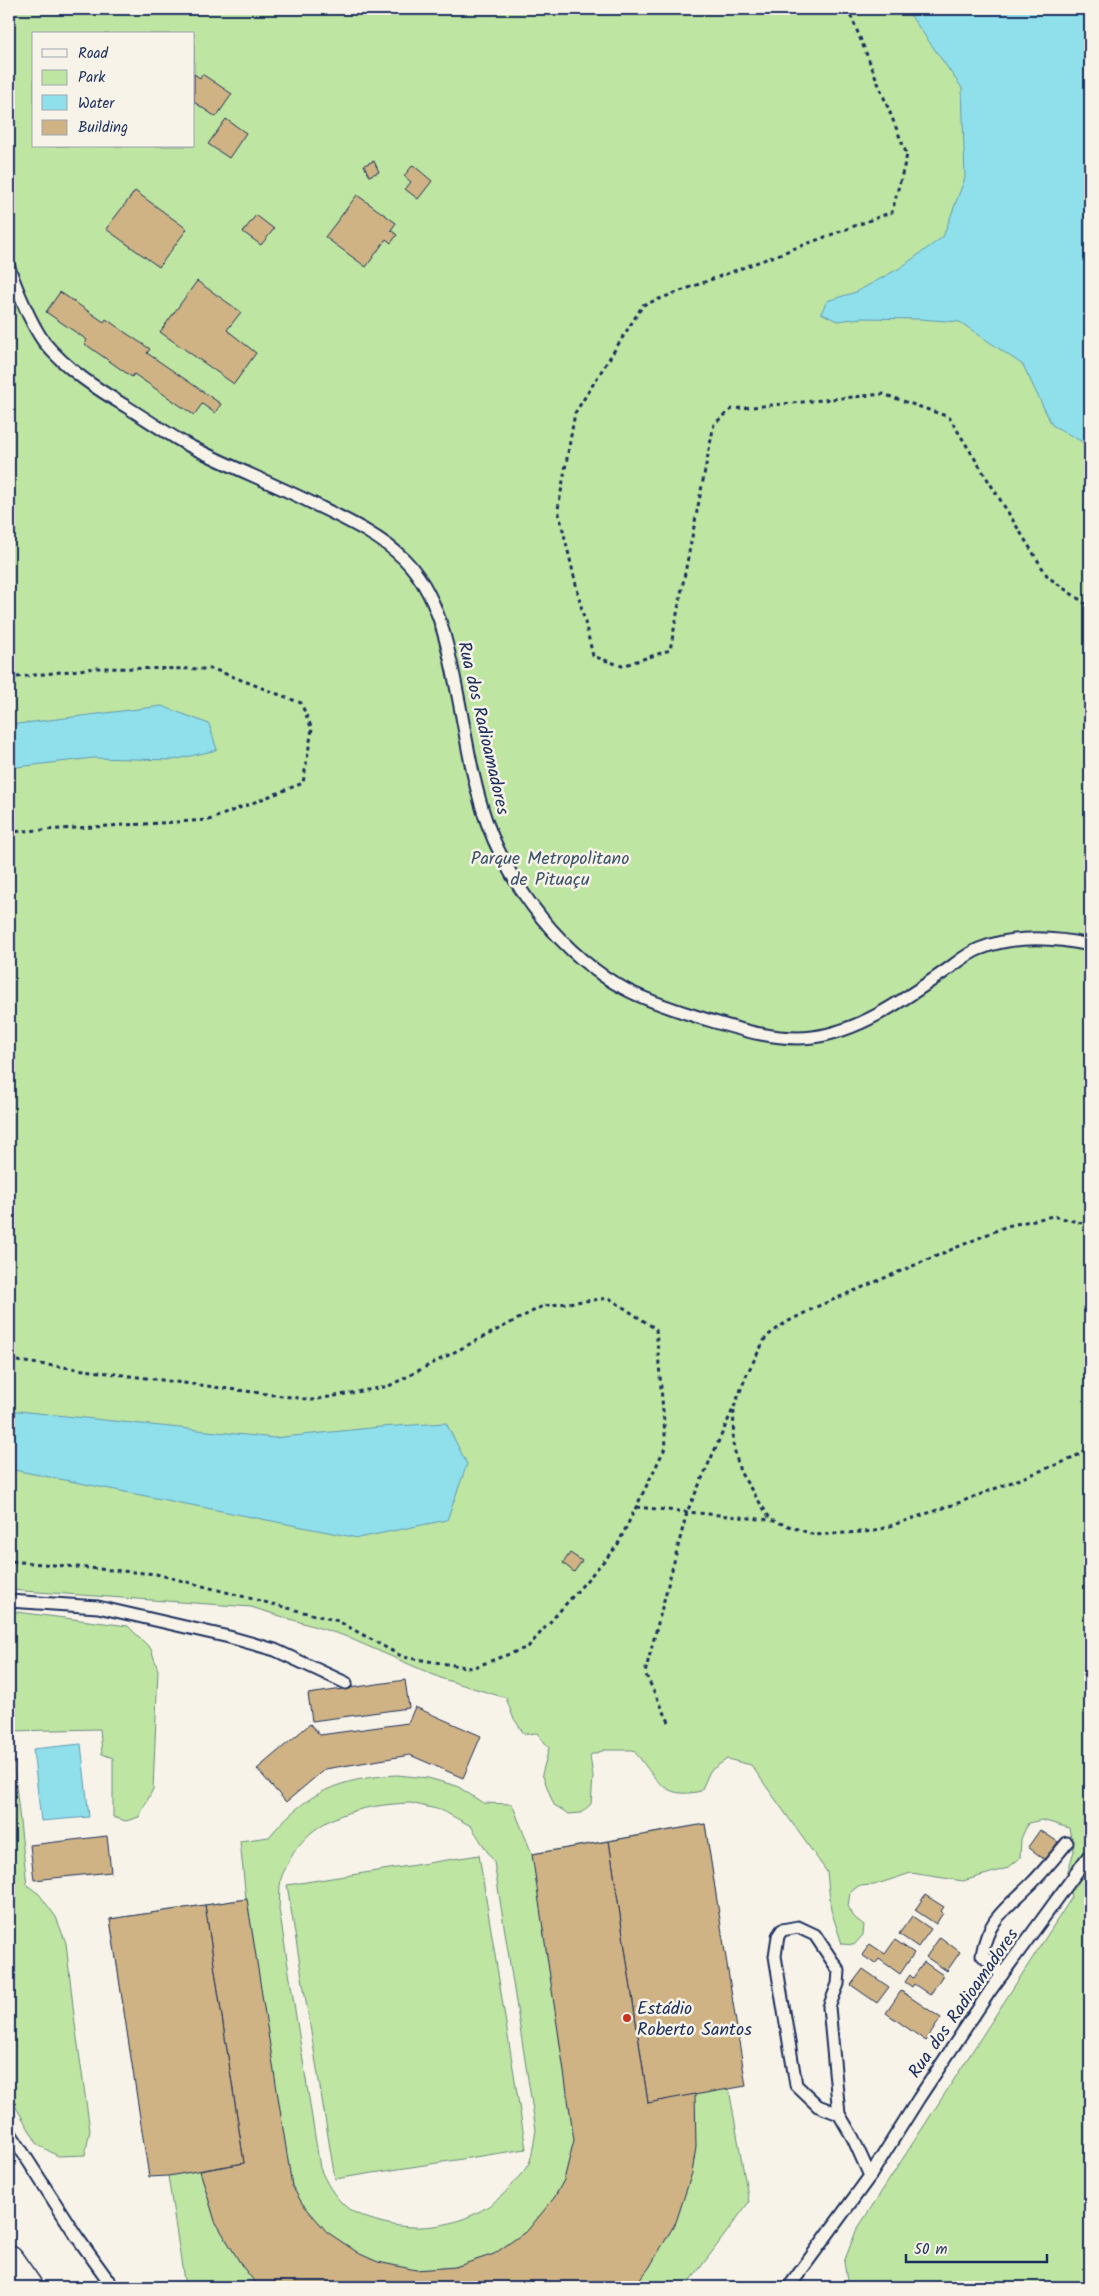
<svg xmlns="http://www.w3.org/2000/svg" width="1099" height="2296" viewBox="0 0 1099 2296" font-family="Kalam,sans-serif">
	<rect width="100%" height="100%" fill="#f7f3e8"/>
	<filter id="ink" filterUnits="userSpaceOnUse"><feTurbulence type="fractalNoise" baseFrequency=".02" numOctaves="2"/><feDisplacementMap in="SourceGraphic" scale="10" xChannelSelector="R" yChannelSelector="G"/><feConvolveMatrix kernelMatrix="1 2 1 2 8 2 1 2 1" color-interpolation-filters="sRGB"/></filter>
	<g filter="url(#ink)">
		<g fill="#bee5a1" stroke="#6c8a80" fill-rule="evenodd">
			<path d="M9,9H1090V2287H848L844,2262L856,2231L1072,1897L1067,1874L1074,1851L1069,1828L1042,1820L1028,1823L1021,1839L1020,1858L1008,1868L963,1881L911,1873L874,1885L858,1886L850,1893L848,1906L854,1917L864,1925L863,1935L854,1945L842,1944L831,1910L827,1872L751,1765L727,1759L710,1771L701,1791C661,1801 656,1776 633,1750H605L590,1755L593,1777L591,1804L581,1813L569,1814L554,1805L542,1774L549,1748L537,1733L524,1734L513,1717L506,1698L443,1679L342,1635L251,1607L9,1590ZM34,34H194V146H34Z"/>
			<polygon points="9,1611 128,1626 151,1649 158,1670 153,1789 139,1817 126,1821 113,1817 113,1758 102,1754 100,1729 10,1731 27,1885 39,1894 56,1917 66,1943 75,2024 90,2130 85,2155 58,2156 38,2145 14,2104 9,2100"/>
			<path d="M397,1775L428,1778L457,1786L483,1803L512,1804L532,1854L705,1824L727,1968L729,2089L749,2202L686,2287H185L168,2176L133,2068L110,1919L246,1899L240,1841L269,1837C306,1792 340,1778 397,1775ZM410,1803L441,1810L471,1826L494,1862L536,2130C534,2140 533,2154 529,2163C526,2169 521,2174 517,2179C486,2221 429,2236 380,2222C369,2219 354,2214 345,2206C334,2196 326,2182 320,2168L279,1909C280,1900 279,1888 281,1879C282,1873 287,1867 289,1861C312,1815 363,1805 410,1803Z"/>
			<polygon points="479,1855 526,2149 335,2179 287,1885"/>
		</g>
		<g fill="#90e0ec" stroke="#6199b3">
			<polygon points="906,9 1090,9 1090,446 1052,425 1023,365 960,322 919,319 862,318 837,321 821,313 827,301 856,292 900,268 943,237 965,178 962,88"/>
			<polygon points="162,706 209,724 217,750 173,760 93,758 9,768 9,725"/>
			<polygon points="9,1410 274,1438 380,1427 446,1423 467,1464 447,1520 358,1538 9,1469"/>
			<polygon points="81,1744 89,1817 41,1821 33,1749"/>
		</g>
		<g fill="#cfb384" stroke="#1b2f5e">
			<polygon points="194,74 200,78 202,74 232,94 216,117 194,102"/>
			<polygon points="226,119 246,133 229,158 208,144"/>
			<polygon points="374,161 379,172 369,176 364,165"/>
			<polygon points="413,165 432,181 418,199 405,189 411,182 404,176"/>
			<polygon points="135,191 187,229 159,267 106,229"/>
			<polygon points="357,195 396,223 391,230 397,235 391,243 386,239 366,267 325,237"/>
			<polygon points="256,215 274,229 261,245 243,232"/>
			<polygon points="197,281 241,312 227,330 256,353 234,384 160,332"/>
			<polygon points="60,292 104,322 106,319 126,333 150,349 147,353 221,404 215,413 202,404 194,415 134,374 132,377 85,344 87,340 46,312"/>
			<polygon points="570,1553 582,1561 574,1572 563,1563"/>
			<polygon points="405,1680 409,1708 312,1721 308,1694"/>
			<polygon points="415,1707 481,1736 463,1778 410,1755 325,1769 286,1802 257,1769 310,1724 320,1735 408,1723"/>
			<polygon points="705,1824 746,2086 648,2103 609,1841"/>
			<polygon points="1040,1830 1058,1842 1045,1860 1028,1847"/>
			<polygon points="107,1836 111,1872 34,1880 30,1845"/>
			<polygon points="609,1841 648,2103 695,2094 696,2147 692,2173 676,2222 649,2268 634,2287 259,2287 242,2266 215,2221 200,2171 244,2163 205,1905 247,1899 292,2186 302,2203 327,2232 360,2254 378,2262 416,2270 455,2267 494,2254 528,2230 554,2198 564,2180 574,2140 532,1854"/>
			<polygon points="925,1895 944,1907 941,1911 943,1913 936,1924 915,1910"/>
			<polygon points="205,1905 244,2163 168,2176 149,2177 110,1919"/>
			<polygon points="912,1916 931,1929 918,1947 899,1934"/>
			<polygon points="940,1937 960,1952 947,1971 926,1957"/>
			<polygon points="895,1940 914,1953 900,1974 879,1959 875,1964 862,1955 870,1944 885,1954"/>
			<polygon points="924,1962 943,1975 930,1995 914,1984 912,1987 905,1982 910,1975 913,1978"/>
			<polygon points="863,1969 889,1987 877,2003 851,1985"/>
			<polygon points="901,1991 941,2018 926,2041 886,2013"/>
		</g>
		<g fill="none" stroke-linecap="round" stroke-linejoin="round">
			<defs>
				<g id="service">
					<path d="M9,267C16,288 31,324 44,342C66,369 97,389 127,407C146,419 165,432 184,443C224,464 267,481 308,501C340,517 379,534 404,559C438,593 448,646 457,691C466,735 472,781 487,823C511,888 563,956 625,989C645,1000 673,1009 695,1016C732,1027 774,1042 813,1037C860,1031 903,1000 941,974C953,966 966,954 979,949C1014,935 1054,937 1090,945"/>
					<polyline points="9,1601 98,1607 229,1637 275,1650 346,1683"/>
					<path d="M1002,1975L982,1955C988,1918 1007,1908 1031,1884C1044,1871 1055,1857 1067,1843"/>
					<polyline points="9,2131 77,2237 113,2287"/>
					<polyline points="870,2176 919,2098 990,1991 1090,1854"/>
					<polyline points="789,2287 870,2176 853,2138 839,2114 829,2007 838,1984 839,1971 815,1935 798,1927 782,1930 778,1936 775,1956 796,2085 818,2106 839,2114"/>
				</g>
				<polyline id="primary" points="9,2260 28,2287"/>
			</defs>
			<use href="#service" stroke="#1b2f5e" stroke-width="15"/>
			<use href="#primary" stroke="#1b2f5e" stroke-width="31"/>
			<g stroke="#1b2f5e" stroke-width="3" stroke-dasharray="4 4" stroke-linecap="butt">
				<polyline points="845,9 852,18 907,155 892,212 643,305 575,413 558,509 593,656 622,666 670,650 714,424 732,409 883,394 949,417 1048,577 1090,607"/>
				<polyline points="9,678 96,668 213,669 301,703 312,729 303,783 209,820 9,832"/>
				<polyline points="1090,1225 1053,1216 1007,1226 816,1307 785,1323 766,1337 747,1374 734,1407 733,1444 740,1472 771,1520 815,1535 875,1531 958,1503 1071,1459 1090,1448"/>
				<polyline points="9,1360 313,1400 389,1386 543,1306 609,1298 656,1329 666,1446 617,1546 528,1647 472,1668 403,1657 338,1621 156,1574 9,1561"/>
				<polyline points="636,1507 770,1520"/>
				<polyline points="669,1722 645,1673 687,1512 733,1409"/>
			</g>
			<use href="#service" stroke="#f7f3e8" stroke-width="11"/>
			<use href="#primary" stroke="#f7f3e8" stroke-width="28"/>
		</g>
	</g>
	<circle fill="#c8321e" stroke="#f7f3e8" stroke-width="2" cx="627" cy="2018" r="5"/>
	<g text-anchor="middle" stroke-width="5" stroke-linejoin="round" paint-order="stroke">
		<g font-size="18" fill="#1b2f5e" stroke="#f7f3e8">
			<text transform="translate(484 728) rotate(77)" y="6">Rua dos Radioamadores</text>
			<text transform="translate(963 2003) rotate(-55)" y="6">Rua dos Radioamadores</text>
		</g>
		<g font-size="18" fill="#3c536b" stroke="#f7f3e8">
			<text x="550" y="864">Parque Metropolitano<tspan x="550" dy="21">de Pituaçu</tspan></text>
		</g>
		<g font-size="18" fill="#1b2f5e" stroke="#f7f3e8" text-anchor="start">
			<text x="637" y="2014">Estádio<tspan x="637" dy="21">Roberto Santos</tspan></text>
		</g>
	</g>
	<rect width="1099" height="2296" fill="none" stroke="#f7f3e8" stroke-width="30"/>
	<rect x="15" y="15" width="1069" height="2266" fill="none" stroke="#1b2f5e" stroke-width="2" filter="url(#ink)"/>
	<rect x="32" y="32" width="162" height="115" fill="#f7f3e8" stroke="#9fa5b1"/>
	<rect x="42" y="49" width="25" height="8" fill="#f7f3e8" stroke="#9fa5b1"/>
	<text x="78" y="58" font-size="15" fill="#1b2f5e">Road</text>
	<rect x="42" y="70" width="25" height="15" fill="#bee5a1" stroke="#9fa5b1"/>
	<text x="78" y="82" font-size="15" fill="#1b2f5e">Park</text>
	<rect x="42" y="95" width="25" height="15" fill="#90e0ec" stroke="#9fa5b1"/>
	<text x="78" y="108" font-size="15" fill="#1b2f5e">Water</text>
	<rect x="42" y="120" width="25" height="15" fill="#cfb384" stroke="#9fa5b1"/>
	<text x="78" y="132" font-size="15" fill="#1b2f5e">Building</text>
	<path d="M906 2254v8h141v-8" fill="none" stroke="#1b2f5e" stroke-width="2.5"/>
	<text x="914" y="2254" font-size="15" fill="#1b2f5e" stroke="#f7f3e8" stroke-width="4" paint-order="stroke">50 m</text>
</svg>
